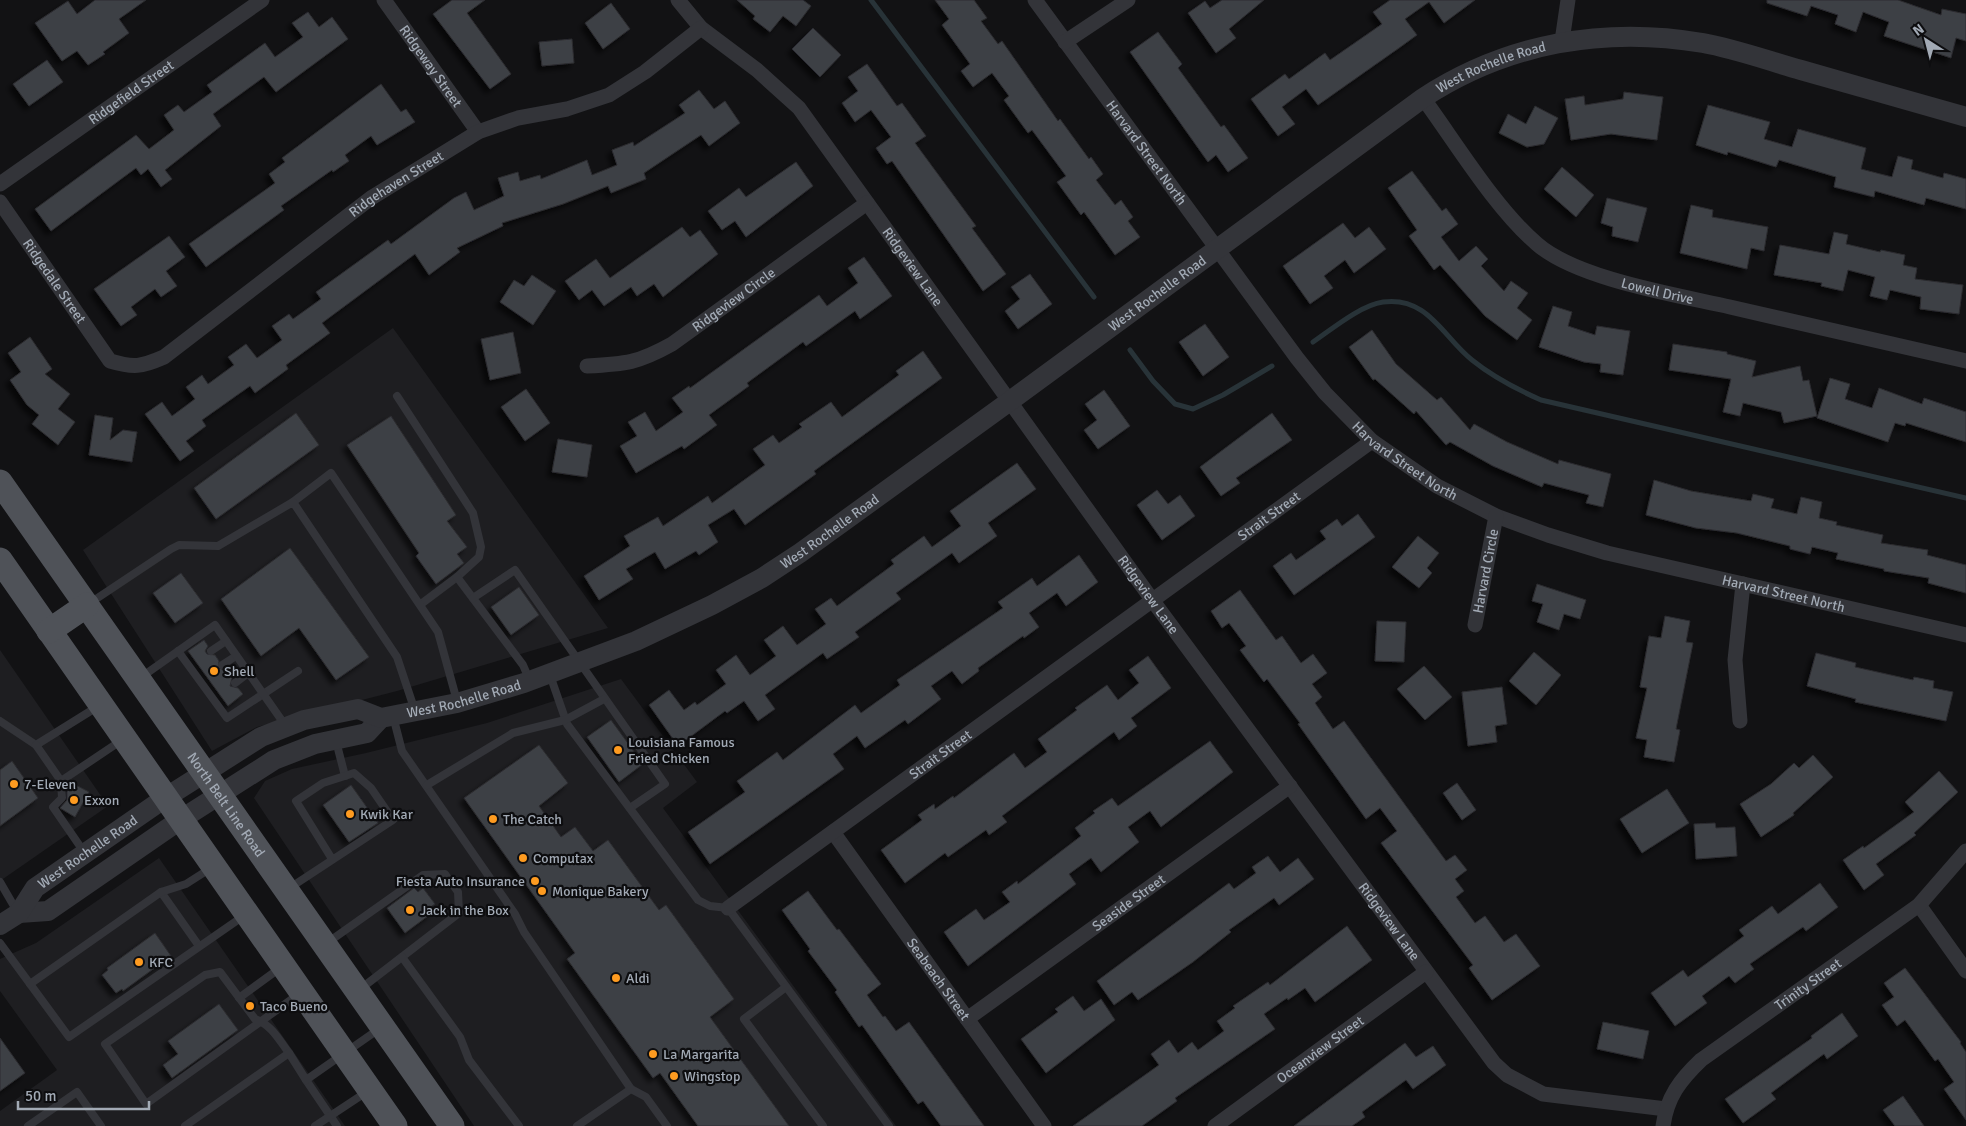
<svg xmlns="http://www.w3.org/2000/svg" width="1966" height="1126" viewBox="0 0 1966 1126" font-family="Signika,sans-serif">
	<defs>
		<filter id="shadow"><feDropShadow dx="-4.5" dy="4.5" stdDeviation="2.5" flood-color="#0009"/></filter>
	</defs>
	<rect width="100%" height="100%" fill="#121214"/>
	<g fill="#1e1e21">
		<polygon points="393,328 608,628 397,691 257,727 212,751 83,550"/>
		<polygon points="0,650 108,806 0,881"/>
		<polygon points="621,679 697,782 663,808 896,1126 474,1126 254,798 265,781 292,769 366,753 487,723"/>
		<polygon points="159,858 345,1126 0,1126 0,1111 57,1070 0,991 0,959 36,943"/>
	</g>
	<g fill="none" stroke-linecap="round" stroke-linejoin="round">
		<g stroke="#283338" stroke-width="5">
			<polyline points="871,0 1094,297"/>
			<path d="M1313,342C1332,329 1361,305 1383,302C1428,296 1443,337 1472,360C1493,377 1516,389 1541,400L1966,498"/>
			<polyline points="1130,350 1153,381 1175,404 1193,409 1223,395 1272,366"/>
		</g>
	</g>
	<g fill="#3e4044" stroke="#2c2c30" filter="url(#shadow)">
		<polygon points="95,0 146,0 119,19 129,33 103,52 105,54 88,65 77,51 62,61 35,23 68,1 77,14"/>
		<polygon points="452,0 485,0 467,13 511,74 490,89 433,14"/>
		<polygon points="737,0 803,0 811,6 796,26 783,16 770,32 753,19 755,16"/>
		<polygon points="935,0 974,0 987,18 981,21 998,44 1002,41 1058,121 1060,119 1089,159 1091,157 1103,174 1096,180 1115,205 1121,200 1133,217 1128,221 1140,237 1115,255 1084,212 1081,215 1057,182 1066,176 1032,130 1028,133 1004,100 1009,96 992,73 973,87 961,71 970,64 942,25 949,19"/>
		<polygon points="1222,0 1264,0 1229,29 1236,38 1216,53 1188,13 1205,1 1210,8"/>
		<polygon points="1390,0 1475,0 1444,23 1429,2 1405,19 1417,35 1399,48 1318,105 1306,89 1282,107 1295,124 1278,136 1251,99 1285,74 1289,79 1325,53 1330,60 1382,24 1373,12"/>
		<polygon points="1767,0 1898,0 1941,15 1942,9 1966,14 1966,41 1956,38 1951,58 1884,36 1889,22 1863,12 1856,32 1835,24 1838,15 1811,6 1807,16 1767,3"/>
		<polygon points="611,3 630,29 603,49 585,23"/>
		<polygon points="308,12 319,27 332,17 348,39 276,92 264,77 213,114 221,126 165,170 172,179 161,187 148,169 141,175 136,168 51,231 35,209 136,135 149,149 174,130 164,115 178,105 184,112 212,92 207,85 265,43 275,57 303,37 292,23"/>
		<polygon points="813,28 841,55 820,77 792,49"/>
		<polygon points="1158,32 1182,64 1178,68 1221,127 1224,125 1248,158 1228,172 1216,155 1208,162 1130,52"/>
		<polygon points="572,39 574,63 542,66 539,42"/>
		<polygon points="47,60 63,82 29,106 13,84"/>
		<polygon points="867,64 897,106 902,103 926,136 915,143 976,226 972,228 1006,274 983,291 892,161 887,164 876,148 891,137 871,110 855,122 842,103 858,91 848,77"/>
		<polygon points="381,84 401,112 406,109 415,122 377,145 371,136 345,155 349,161 333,172 332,170 281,206 284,210 206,267 189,244 275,183 269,174 285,162 282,158"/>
		<polygon points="699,90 714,109 725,101 740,123 709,146 701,135 644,173 646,179 611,193 608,186 563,204 502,223 503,226 457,248 460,252 429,275 415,254 322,323 330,333 286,365 288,369 255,393 250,386 202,420 206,426 186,441 194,451 180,461 145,414 162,402 172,416 195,399 186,387 202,375 208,384 234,365 228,357 246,344 257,358 282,340 272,326 289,314 293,319 321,299 316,292 388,240 391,244 454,198 466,192 474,210 504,196 498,178 518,172 520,181 540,175 541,179 587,160 592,175 617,165 612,150 633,142 634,146 685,113 679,105"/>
		<polygon points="1624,92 1663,97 1657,140 1611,134 1571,140 1565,99 1584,96 1585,105 1623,99"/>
		<polygon points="1708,105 1770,122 1764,139 1792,147 1798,129 1866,148 1861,169 1892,177 1898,156 1913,160 1911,169 1943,178 1944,173 1966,179 1966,209 1926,198 1924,205 1875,191 1874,197 1834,187 1836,177 1779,160 1776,167 1728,152 1727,155 1696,145"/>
		<polygon points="1535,106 1558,118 1544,144 1527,147 1499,133 1508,114 1526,124"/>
		<polygon points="796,162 813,186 746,237 735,221 722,230 708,211 739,188 746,197"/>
		<polygon points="1562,167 1594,195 1576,217 1544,189"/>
		<polygon points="1412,171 1442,211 1446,208 1458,224 1441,237 1459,261 1476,246 1488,259 1481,266 1504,291 1511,281 1528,293 1517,308 1532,320 1517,340 1485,316 1440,265 1434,270 1409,236 1417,230 1388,188"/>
		<polygon points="1607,198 1647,208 1638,242 1612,236 1613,227 1601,223"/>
		<polygon points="1691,205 1713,210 1712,217 1768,227 1764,251 1751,248 1747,269 1680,253"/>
		<polygon points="1343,223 1355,238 1369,227 1386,249 1354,273 1345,260 1324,276 1333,288 1310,304 1283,266"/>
		<polygon points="682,227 690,237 700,230 718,254 663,297 654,284 637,296 631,287 604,306 592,290 579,300 565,281 596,259 610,278"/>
		<polygon points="1834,232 1848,235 1846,244 1880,252 1881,250 1905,255 1903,265 1917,268 1915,279 1963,285 1959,314 1920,309 1921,297 1890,290 1887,300 1870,296 1875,277 1848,270 1843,291 1821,286 1822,283 1774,275 1780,245 1829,254"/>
		<polygon points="169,236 185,257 166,271 177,286 161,297 155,289 131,307 137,315 121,326 94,289"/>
		<polygon points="864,257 892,296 860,319 855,311 806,346 803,342 747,383 749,386 709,415 717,425 684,449 682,446 636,473 620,446 637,436 628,422 645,412 656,431 683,412 672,398 689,386 690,388 819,295 827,306 858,283 848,268"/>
		<polygon points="1030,274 1052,304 1018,329 1005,311 1020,299 1011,287"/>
		<polygon points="532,275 556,291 533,325 500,302 514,280 524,286"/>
		<polygon points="1553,306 1572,312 1568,326 1595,335 1597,326 1630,331 1623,375 1600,372 1601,364 1584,362 1539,347"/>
		<polygon points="1205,324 1229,357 1203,376 1179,342"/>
		<polygon points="1372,330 1396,364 1437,400 1441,397 1470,430 1474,424 1507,442 1558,464 1559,460 1611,474 1603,507 1586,503 1589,495 1544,483 1542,487 1493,466 1450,442 1446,445 1416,411 1414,414 1375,379 1373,380 1349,347"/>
		<polygon points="513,332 521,373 490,380 481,339"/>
		<polygon points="30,337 52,369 45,374 70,394 58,409 75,422 58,445 32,424 39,415 27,405 10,380 21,372 8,353"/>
		<polygon points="1673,344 1727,352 1727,354 1756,361 1752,377 1800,366 1803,381 1809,380 1817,416 1784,423 1781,412 1743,403 1740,416 1723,412 1731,379 1669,370"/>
		<polygon points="923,351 942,378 814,471 816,474 745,525 734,509 708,525 718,542 699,555 696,551 665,569 655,552 626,569 633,579 599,600 584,576 630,546 624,536 658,517 663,526 708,496 712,503 765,465 753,449 773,435 779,443 802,427 799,424 831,402 842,417 899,375 896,371"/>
		<polygon points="1830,378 1850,384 1845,399 1872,408 1879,388 1922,404 1924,398 1966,412 1966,442 1906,423 1905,426 1895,423 1888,442 1817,418"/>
		<polygon points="526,389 550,423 525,441 501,407"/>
		<polygon points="1104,390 1130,426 1098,449 1084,430 1097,420 1085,404"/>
		<polygon points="296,413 319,445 216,519 194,488"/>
		<polygon points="1272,413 1292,440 1236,478 1240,483 1221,496 1200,467"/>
		<polygon points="95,415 113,418 110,440 123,430 137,432 132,462 89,455"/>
		<polygon points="391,416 456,515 447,521 467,547 457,554 464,563 436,584 416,556 419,553 347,445"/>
		<polygon points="558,439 592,445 587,477 552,472"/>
		<polygon points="1017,463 1036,489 988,523 997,536 959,563 952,553 896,593 901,599 855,632 859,637 827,659 823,653 765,695 775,709 758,721 744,701 727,713 725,711 678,746 649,705 669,690 684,710 695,702 697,705 726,684 716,670 736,655 750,675 776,656 764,640 783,626 797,645 826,624 815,609 831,598 837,606 894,564 891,560 924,536 932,547 961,526 950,511"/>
		<polygon points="1654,480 1691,491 1751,501 1753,494 1774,499 1771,508 1797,514 1801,497 1822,502 1819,518 1837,522 1836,525 1883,535 1881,543 1928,550 1927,555 1966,565 1966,593 1928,583 1929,578 1884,571 1884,569 1836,559 1838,553 1812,547 1810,554 1790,549 1790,546 1737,533 1696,528 1646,515"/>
		<polygon points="1157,490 1168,504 1180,495 1195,516 1162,540 1137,505"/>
		<polygon points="1358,514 1375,537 1294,595 1273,566 1291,553 1296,560 1326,539 1320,531 1337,519 1342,526"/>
		<polygon points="1418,536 1439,553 1427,568 1432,573 1419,588 1392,567"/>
		<polygon points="290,548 369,657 336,680 299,628 261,656 221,599"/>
		<polygon points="1079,555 1098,582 1066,606 1057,593 1029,613 1039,627 1024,638 1023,636 978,668 979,671 962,684 952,671 931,686 941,699 908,724 905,720 865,748 857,736 833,754 844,769 710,864 688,832 745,792 737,781 777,752 783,760 855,705 861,713 900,685 897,680 1003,608 998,602 1032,578 1037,586"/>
		<polygon points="181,573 203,603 175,623 153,593"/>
		<polygon points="1537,584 1586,600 1580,619 1564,614 1559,630 1537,622 1543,604 1532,601"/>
		<polygon points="519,587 539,615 511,635 491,607"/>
		<polygon points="1240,590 1276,640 1282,636 1301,663 1313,654 1327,673 1312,684 1322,697 1315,703 1333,729 1344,721 1446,861 1455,855 1467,870 1455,879 1464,891 1456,897 1475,923 1485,916 1504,942 1516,934 1540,966 1492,1000 1469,968 1473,965 1381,843 1397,831 1380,808 1366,819 1298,724 1300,723 1267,679 1264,682 1240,650 1246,646 1229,623 1222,628 1211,611"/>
		<polygon points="1665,616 1690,621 1686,642 1693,643 1676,729 1680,730 1674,762 1644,757 1647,740 1636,738 1647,688 1640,687 1649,636 1661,638"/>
		<polygon points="1377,621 1406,622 1404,662 1375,661"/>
		<polygon points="204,640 208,646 205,651 207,654 215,655 219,661 218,668 225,670 232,678 230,686 238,688 243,694 228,706 188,651"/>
		<polygon points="1534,652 1561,675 1536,705 1509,681"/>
		<polygon points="1816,653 1856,663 1855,667 1913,680 1914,677 1934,681 1933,688 1953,692 1946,721 1855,702 1856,699 1807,686"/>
		<polygon points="1148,656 1171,688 1131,718 1137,726 1119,740 1114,732 1002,816 1007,822 989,835 986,830 948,857 945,853 905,883 881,850 922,820 918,815 934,804 935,809 953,796 954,798 1014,753 1025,768 1047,752 1038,739 1077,710 1075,708 1107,685 1118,700 1139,683 1129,670"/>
		<polygon points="1424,666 1452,697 1425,720 1397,689"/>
		<polygon points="1502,687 1507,724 1495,726 1497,742 1468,746 1462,692"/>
		<polygon points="611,720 643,764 619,782 587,737"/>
		<polygon points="1210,741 1233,772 1161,827 1150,811 1128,827 1139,842 1101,872 1091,858 1069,874 1076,884 968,966 944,932 976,909 984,920 1010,902 1002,892 1017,881 1018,884 1081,836 1075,828 1095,813 1093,811 1112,798 1118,806"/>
		<polygon points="539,745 568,783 539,806 561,837 575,827 593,851 608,840 659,910 666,905 734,999 710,1017 789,1126 698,1126 660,1073 653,1078 567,959 575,953 464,798"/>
		<polygon points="1813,755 1833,777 1793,813 1794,815 1761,837 1740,804 1771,784 1794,763 1799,768"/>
		<polygon points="12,761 38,798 0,826 0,770"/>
		<polygon points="1939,771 1958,792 1914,833 1916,835 1876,864 1884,875 1864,890 1843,860 1863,846 1864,848 1914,812 1905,802"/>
		<polygon points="72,783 89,792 75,817 60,808 67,800 67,792"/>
		<polygon points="1457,783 1476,810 1462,820 1443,793"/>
		<polygon points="351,785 378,823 349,842 323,805"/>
		<polygon points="1667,789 1689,823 1642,853 1620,819"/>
		<polygon points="1715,823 1716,828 1735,827 1737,856 1696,859 1694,824"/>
		<polygon points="1268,856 1280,872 1298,858 1314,879 1279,905 1274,898 1229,930 1231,932 1193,962 1138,1000 1132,992 1114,1005 1097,981 1229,883 1234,889 1256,873 1252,867"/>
		<polygon points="1820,883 1838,907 1806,931 1803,927 1750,964 1754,969 1735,983 1729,976 1702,996 1707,1003 1675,1026 1651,993 1683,970 1688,977 1744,936 1739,930 1772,906 1778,914"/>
		<polygon points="414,888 418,892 423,888 435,904 429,908 432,913 405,933 387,908"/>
		<polygon points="808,891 837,930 839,929 881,984 867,995 883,1017 885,1016 896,1031 909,1022 984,1126 941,1126 923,1101 918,1104 862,1025 859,1027 835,992 837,990 808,951 810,949 782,910"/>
		<polygon points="1347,926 1372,960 1315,1002 1305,988 1288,1000 1287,998 1264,1014 1275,1029 1175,1098 1177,1101 1142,1126 1073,1126 1159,1065 1151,1054 1169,1040 1178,1053 1192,1042 1198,1050 1224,1031 1217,1021 1235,1008 1233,1006 1268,982 1270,985"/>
		<polygon points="155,933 171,956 123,991 122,989 116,993 102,975 108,970 107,968"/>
		<polygon points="1905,968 1961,1042 1960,1043 1966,1052 1966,1120 1944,1089 1954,1082 1938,1059 1935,1061 1905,1020 1897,1026 1882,1005 1894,997 1884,983"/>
		<polygon points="1073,996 1084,1011 1101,999 1115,1020 1046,1073 1021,1039 1058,1012 1055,1009"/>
		<polygon points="219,1004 238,1030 172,1078 163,1065 178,1054 168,1041"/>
		<polygon points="1842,1013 1858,1036 1827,1059 1824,1054 1771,1093 1776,1099 1743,1123 1725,1099 1812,1038 1811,1036"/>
		<polygon points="1603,1022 1649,1031 1643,1059 1597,1049"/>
		<polygon points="0,1038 25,1073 0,1091"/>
		<polygon points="1405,1043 1416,1057 1433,1046 1446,1065 1413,1089 1406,1080 1362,1112 1365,1117 1352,1126 1294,1126"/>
		<polygon points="1903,1096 1924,1126 1895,1126 1883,1110"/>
	</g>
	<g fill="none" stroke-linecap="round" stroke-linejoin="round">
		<g stroke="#333439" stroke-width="8">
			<polyline points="397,396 473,513 481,547 479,557 457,577 421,604"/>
			<polyline points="293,502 331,473 438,632 457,701"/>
			<polyline points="457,577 523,665 529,679"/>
			<polyline points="473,598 515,570 665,784 630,808"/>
			<polyline points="90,603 171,549 179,545 218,546 293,502 397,657 415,711"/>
			<polyline points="178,651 227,718 298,671"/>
			<polyline points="211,651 226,641"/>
			<polyline points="222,665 236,656"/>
			<polyline points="550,675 567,724 698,900 710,906 728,908 889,1126"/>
			<polyline points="140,678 215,625 285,725"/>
			<polyline points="235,683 248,673"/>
			<polyline points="393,716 402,751 515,914 524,932 631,1089 577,1126"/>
			<polyline points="0,721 36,745 97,707"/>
			<polyline points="336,741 345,776"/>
			<polyline points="36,745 61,781 62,798 53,807 84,852"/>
			<polyline points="61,781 122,740"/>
			<polyline points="427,785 513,733 565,720 604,699"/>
			<polyline points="0,882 18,913"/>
			<polyline points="288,889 393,820 371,788 354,773 323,783 296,801 332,859"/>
			<polyline points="161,892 199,946"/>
			<polyline points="0,943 69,1037 245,915"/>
			<polyline points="327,943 423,875 445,874 458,892 459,913 359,990"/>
			<polyline points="402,957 460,1037 469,1060 519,1126"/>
			<polyline points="30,984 161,892 186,884 211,868"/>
			<polyline points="786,987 744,1019 823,1126"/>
			<polyline points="239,998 280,968"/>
			<path d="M289,1053C279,1040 272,1025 255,1019L220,972L205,975L105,1044L146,1104L299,994"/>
			<polyline points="306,1080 337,1126"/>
			<polyline points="631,1089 646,1097 667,1126"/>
			<polyline points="28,1126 77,1092 101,1126"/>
			<polyline points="185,1126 289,1053 306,1080 379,1029"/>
			<polyline points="315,1126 368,1091"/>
		</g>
		<g stroke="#333439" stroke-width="15">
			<path id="s1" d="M384,0L478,132"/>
			<path id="s2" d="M678,0L701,28L757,70L799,108L1153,601L1494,1063L1507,1075L1543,1094L1666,1109"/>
			<path id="s3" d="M1035,0L1297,358L1325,393L1372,441L1437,486L1496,516L1548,535L1607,553L1966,635"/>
			<polyline points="1562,41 1568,0"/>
			<polyline points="1065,42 1128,0"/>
			<path id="s4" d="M1423,98C1456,143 1495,208 1537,244C1577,279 1677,295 1730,307C1808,325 1887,343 1966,361"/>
			<path id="s5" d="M0,184L262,0"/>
			<path id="s6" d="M0,202L110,361C134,368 141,367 164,357L371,198L478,132L518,118L567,109L609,95L645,72L701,28"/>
			<path id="s7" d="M587,366C626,364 638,363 672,344L867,203"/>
			<path id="s8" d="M1475,625L1496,516"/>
			<polyline points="1740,721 1735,660 1743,584"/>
			<path id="s9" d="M833,832L1044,1126"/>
			<polyline points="1919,905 1966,971"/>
			<path id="s10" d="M728,908L1372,441"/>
			<path id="s11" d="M967,1019L1290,786"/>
			<path id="s12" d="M1215,1126L1426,972"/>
			<path id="s13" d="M1663,1126C1667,1097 1680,1080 1701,1060L1919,905L1966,851"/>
		</g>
		<g stroke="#333439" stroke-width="20">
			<polyline points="19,913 48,911 180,820 274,760 315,744 367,733 381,718"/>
			<path id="s14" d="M0,925L19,913L35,888L165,798L261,737L304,720L358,709L381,718L457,703L524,683L636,641L712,605L762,578L800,553L1010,401L1423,98C1507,43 1604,26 1703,43C1736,49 1769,61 1801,70C1856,86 1911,101 1966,117"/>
		</g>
		<g stroke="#4f5258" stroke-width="25">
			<path id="s15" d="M0,482L452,1126"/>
			<polyline points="0,560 395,1126"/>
			<polyline points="49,631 87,605"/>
		</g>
	</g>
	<g fill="#fe9b20" stroke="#0d0d0f" stroke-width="2">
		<circle cx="214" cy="671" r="5"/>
		<circle cx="618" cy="750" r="5"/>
		<circle cx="14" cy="784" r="5"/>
		<circle cx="74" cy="800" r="5"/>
		<circle cx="350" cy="814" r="5"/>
		<circle cx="493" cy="819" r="5"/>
		<circle cx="523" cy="858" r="5"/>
		<circle cx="535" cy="881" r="5"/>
		<circle cx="542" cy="891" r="5"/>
		<circle cx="410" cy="910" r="5"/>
		<circle cx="139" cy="962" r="5"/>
		<circle cx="616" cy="978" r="5"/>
		<circle cx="250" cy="1006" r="5"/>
		<circle cx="653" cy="1054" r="5"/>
		<circle cx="674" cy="1076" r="5"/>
	</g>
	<g text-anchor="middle" stroke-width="4.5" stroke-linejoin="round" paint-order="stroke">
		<g font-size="14" fill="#a2aab5" stroke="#0d0d0f">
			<text dy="5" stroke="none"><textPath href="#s1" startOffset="81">Ridgeway Street</textPath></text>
			<text dy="5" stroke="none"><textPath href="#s14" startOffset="1750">West Rochelle Road</textPath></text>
			<text dy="5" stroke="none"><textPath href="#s5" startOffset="160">Ridgefield Street</textPath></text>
			<text dy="5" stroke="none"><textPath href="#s3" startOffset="189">Harvard Street North</textPath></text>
			<text dy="5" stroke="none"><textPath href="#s6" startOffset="539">Ridgehaven Street</textPath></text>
			<text dy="5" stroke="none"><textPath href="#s2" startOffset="358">Ridgeview Lane</textPath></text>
			<text dy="5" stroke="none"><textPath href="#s6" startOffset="96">Ridgedale Street</textPath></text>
			<text dy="5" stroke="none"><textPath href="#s4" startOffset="316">Lowell Drive</textPath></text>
			<text dy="5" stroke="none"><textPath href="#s14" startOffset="1345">West Rochelle Road</textPath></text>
			<text dy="5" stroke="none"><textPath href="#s7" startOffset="165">Ridgeview Circle</textPath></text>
			<text dy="5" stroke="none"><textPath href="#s3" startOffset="594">Harvard Street North</textPath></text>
			<text dy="5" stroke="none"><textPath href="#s10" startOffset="668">Strait Street</textPath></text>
			<text dy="5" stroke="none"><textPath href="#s14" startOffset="940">West Rochelle Road</textPath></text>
			<text dy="5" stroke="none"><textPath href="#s8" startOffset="55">Harvard Circle</textPath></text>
			<text dy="5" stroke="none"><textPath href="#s3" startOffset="999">Harvard Street North</textPath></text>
			<text dy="5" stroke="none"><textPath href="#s2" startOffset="762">Ridgeview Lane</textPath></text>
			<text dy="5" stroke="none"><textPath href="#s14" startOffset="535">West Rochelle Road</textPath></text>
			<text dy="5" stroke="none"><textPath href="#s10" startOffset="262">Strait Street</textPath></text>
			<text dy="5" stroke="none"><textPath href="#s15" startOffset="394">North Belt Line Road</textPath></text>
			<text dy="5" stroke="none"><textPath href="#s14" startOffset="116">West Rochelle Road</textPath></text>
			<text dy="5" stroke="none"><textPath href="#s11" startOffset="199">Seaside Street</textPath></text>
			<text dy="5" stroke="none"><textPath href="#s2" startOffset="1168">Ridgeview Lane</textPath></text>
			<text dy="5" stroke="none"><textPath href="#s9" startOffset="181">Seabeach Street</textPath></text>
			<text dy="5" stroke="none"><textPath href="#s13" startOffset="209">Trinity Street</textPath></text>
			<text dy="5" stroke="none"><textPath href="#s12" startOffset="130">Oceanview Street</textPath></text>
		</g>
		<g font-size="14" fill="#a2aab5" stroke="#0d0d0f" text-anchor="start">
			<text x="224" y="676">Shell</text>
			<text x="628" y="747">Louisiana Famous<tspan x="628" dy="16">Fried Chicken</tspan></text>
			<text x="24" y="789">7-Eleven</text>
			<text x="84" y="805">Exxon</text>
			<text x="360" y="819">Kwik Kar</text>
			<text x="503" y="824">The Catch</text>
			<text x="533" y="863">Computax</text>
			<text x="525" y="886" text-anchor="end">Fiesta Auto Insurance</text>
			<text x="552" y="896">Monique Bakery</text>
			<text x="420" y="915">Jack in the Box</text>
			<text x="149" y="967">KFC</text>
			<text x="626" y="983">Aldi</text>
			<text x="260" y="1011">Taco Bueno</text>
			<text x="663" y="1059">La Margarita</text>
			<text x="684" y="1081">Wingstop</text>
		</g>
	</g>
	<g transform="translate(1926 40) rotate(324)" stroke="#0d0d0f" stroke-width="4" paint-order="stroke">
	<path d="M0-4L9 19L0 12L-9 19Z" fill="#a2aab5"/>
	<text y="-8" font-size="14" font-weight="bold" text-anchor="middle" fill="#a2aab5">N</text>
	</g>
	<path d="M18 1101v8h131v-8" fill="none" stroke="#a2aab5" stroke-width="2.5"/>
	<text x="25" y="1101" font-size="15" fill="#a2aab5" stroke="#0d0d0f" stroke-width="4" paint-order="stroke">50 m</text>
</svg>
